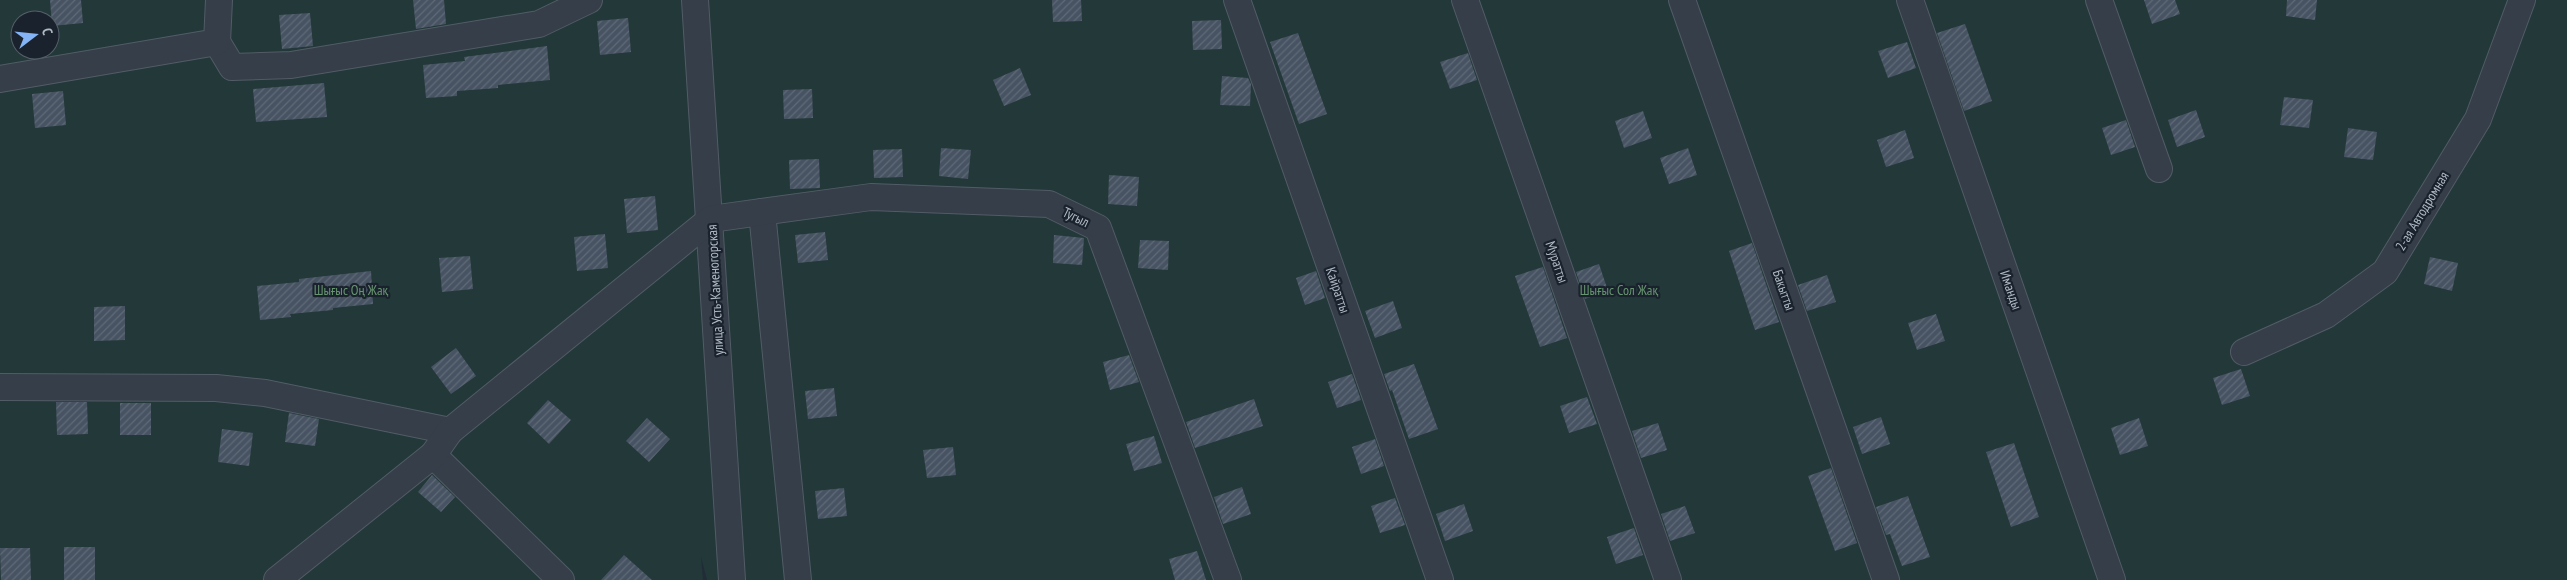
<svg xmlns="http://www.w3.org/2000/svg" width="2567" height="580" viewBox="0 0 2567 580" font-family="'PT Sans Narrow',sans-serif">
	<defs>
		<pattern id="building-hatch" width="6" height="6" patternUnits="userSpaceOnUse" patternTransform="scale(1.25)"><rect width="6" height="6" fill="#475362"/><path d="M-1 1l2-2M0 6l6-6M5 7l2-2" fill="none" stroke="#5f6a77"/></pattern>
	</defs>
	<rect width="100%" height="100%" fill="#212c38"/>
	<path fill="#233839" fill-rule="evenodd" d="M0,0H2567V580H707L701,557L703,580H0ZM20,20H50V50H20Z"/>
	<g fill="url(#building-hatch)">
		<polygon points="50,0 81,0 83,23 52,26"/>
		<polygon points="413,0 444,0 446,24 416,29"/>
		<polygon points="1052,0 1081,0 1082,21 1053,22"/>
		<polygon points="2144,0 2175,0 2180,14 2152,24"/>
		<polygon points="2287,0 2317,0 2315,20 2286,16"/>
		<polygon points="310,13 313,46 282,49 279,15"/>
		<polygon points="628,18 631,52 600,55 597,21"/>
		<polygon points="1221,20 1222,49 1193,50 1192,21"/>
		<polygon points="1965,24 1992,101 1964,111 1937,33"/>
		<polygon points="1298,33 1327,114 1299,124 1270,42"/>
		<polygon points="1907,42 1916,68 1888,78 1878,51"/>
		<polygon points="547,46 550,80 498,85 498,88 457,91 457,96 426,98 423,65 465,61 464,57"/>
		<polygon points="1468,53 1477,80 1450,89 1440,62"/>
		<polygon points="1020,68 1031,95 1004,106 993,80"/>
		<polygon points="1222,76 1248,78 1251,84 1250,106 1220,105"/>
		<polygon points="324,83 327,117 256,122 253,89"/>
		<polygon points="812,89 813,118 784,119 783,90"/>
		<polygon points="63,91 66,125 35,128 32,94"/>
		<polygon points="2284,97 2313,100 2309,128 2280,125"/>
		<polygon points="2196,110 2205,137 2177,147 2168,120"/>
		<polygon points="1643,111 1652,138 1624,148 1615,121"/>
		<polygon points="2126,120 2135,147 2111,155 2102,128"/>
		<polygon points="2348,128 2377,132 2373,160 2344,157"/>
		<polygon points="1905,130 1914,158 1886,167 1877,140"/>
		<polygon points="941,148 971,150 968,179 939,176"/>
		<polygon points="1688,148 1697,175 1669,184 1660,158"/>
		<polygon points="902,149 903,177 874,178 873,150"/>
		<polygon points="819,159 820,188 790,189 789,160"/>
		<polygon points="1109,175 1139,177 1137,206 1108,204"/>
		<polygon points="655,196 658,230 627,233 624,199"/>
		<polygon points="825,232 828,260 798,263 795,235"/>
		<polygon points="605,234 608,268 577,271 574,237"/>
		<polygon points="1054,235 1084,238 1082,265 1053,263"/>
		<polygon points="1140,240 1169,241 1168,270 1138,268"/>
		<polygon points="1752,243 1779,322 1755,330 1729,251"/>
		<polygon points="470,256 473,289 442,292 439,258"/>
		<polygon points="2430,257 2458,263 2452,291 2424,284"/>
		<polygon points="1599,264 1608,291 1585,299 1576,272"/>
		<polygon points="1543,267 1567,338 1540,347 1515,276"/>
		<polygon points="371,271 373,304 333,308 333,310 290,314 291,317 260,320 257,286 299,282 299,279"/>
		<polygon points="1316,271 1325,298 1305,305 1296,278"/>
		<polygon points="1827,275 1836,302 1807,311 1798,285"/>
		<polygon points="1393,301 1402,328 1375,338 1365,311"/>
		<polygon points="125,306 125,340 94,341 94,307"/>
		<polygon points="1936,314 1945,341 1917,350 1908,323"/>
		<polygon points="456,348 476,376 451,394 431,367"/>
		<polygon points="1129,355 1139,382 1110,390 1103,362"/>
		<polygon points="1414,364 1438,429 1409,439 1392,390 1390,391 1384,374"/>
		<polygon points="2241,369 2250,396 2222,405 2213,378"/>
		<polygon points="1352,374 1361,400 1337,408 1328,382"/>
		<polygon points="834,388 837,416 808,419 805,391"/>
		<polygon points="1587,397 1597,424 1569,433 1560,406"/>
		<polygon points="1254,399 1263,426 1195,448 1186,422"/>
		<polygon points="548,400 571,420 549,444 527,423"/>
		<polygon points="56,402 87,402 88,434 57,435"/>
		<rect x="120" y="403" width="31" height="32"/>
		<polygon points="289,413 319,419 315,446 285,442"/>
		<polygon points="1881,417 1890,444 1862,454 1853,427"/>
		<polygon points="647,418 670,439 649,462 626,441"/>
		<polygon points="2139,418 2148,446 2120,455 2111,428"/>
		<polygon points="1658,423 1667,450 1641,458 1632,431"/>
		<polygon points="222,429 253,433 249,466 218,462"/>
		<polygon points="1154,436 1162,463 1134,471 1126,444"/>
		<polygon points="1375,439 1384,466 1361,474 1352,447"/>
		<polygon points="2014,443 2039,517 2011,527 1986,452"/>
		<polygon points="953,447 956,475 927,478 923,450"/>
		<polygon points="1831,468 1857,543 1835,551 1808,476"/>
		<polygon points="432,475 455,497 441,512 418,492"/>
		<polygon points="1242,487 1251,514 1223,524 1214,497"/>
		<polygon points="844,488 847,516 818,519 815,491"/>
		<polygon points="1908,496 1930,557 1902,566 1890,534 1886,535 1876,507"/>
		<polygon points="1395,498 1405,525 1380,533 1371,506"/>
		<polygon points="1464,504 1473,531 1445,541 1436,514"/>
		<polygon points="1685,506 1695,533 1670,541 1661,514"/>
		<polygon points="1634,528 1643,555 1616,564 1607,537"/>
		<rect x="64" y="547" width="31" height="33"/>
		<polygon points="0,548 30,548 31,580 1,580"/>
		<polygon points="1197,551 1206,580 1175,580 1169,559"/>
		<polygon points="624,555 652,580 601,580"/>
	</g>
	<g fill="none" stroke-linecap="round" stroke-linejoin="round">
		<defs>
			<g id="minor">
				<polyline points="695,0 732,580"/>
				<polyline points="1237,0 1440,580"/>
				<polyline points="1465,0 1668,580"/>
				<polyline points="1682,0 1886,580"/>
				<polyline points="1910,0 2112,580"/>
				<polyline points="2099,0 2159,169"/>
				<polyline points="217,42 232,67 291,65 539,24 589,0"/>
				<polyline points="0,79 217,42 219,0"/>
				<polyline points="762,212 798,580"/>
				<polyline points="2244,352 2326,315 2385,272 2478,119 2522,0"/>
				<polyline points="0,387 216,388 265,393 450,431"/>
				<polyline points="433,455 561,580"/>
				<polyline points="277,580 433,455 450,431 711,219 871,197 1049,204 1098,228 1228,580"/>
			</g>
		</defs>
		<use href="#minor" stroke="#525c66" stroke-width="28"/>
		<use href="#minor" stroke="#353e49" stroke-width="26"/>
	</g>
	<g text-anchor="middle" stroke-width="4.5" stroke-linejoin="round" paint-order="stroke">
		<g font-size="14" fill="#afb9c5" stroke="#1a232d">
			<text transform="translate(2422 211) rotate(-59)" y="5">2-ая Автодромная</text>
			<text transform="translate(1076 217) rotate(26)" y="5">Тугыл</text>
			<text transform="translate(1557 262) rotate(71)" y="5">Муратты</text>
			<text transform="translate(715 290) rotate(-93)" y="5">улица Усть-Каменогорская</text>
			<text transform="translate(1338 290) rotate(71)" y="5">Кайратты</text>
			<text transform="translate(1784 290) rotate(71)" y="5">Бакытты</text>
			<text transform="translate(2011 290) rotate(71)" y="5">Иманды</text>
		</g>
		<g font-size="14" fill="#679570" stroke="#1a232d">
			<text x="351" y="295">Шығыс Оң Жақ</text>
			<text x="1619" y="295">Шығыс Сол Жақ</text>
		</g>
	</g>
	<g transform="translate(35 35) rotate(74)"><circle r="24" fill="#1a232d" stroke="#565f6a"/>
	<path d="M0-4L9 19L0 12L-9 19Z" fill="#84b4f5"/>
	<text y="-8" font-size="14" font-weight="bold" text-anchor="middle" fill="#afb9c5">С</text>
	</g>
</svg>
